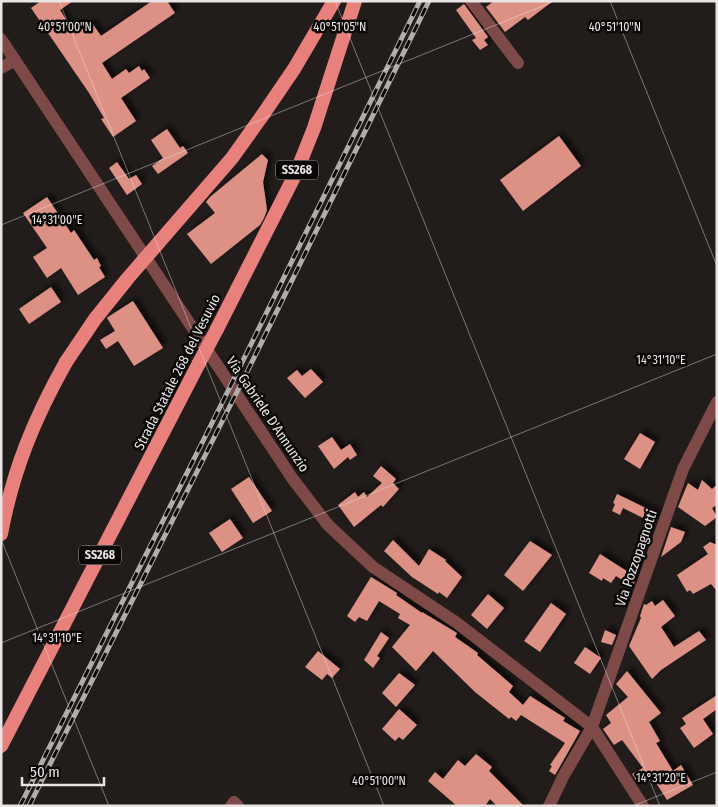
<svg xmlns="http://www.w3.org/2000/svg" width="718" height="807" viewBox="0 0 718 807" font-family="'Fira Sans Condensed',sans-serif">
	<defs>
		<filter id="shadow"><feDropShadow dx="4.5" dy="-4.5" stdDeviation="2.5" flood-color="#0009"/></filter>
	</defs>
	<rect width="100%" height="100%" fill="#221d1b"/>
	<g fill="#dd9184" filter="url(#shadow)">
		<polygon points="41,1 73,1 60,10 75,34 92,23 101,36 152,1 167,1 175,13 102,63 112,79 126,69 129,73 139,66 142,71 144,69 150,78 121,98 136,121 113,137 101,119 104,118 89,93 31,8"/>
		<polygon points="494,1 553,1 528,20 525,17 505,32 486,7"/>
		<polygon points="464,4 488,37 484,40 488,45 480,50 472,40 476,38 456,10"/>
		<polygon points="167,129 180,148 183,146 188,153 158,174 152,166 163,158 151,140"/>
		<polygon points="559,136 581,166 523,211 500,180"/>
		<polygon points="262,154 268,160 263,182 267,210 264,218 260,225 211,264 187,234 215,213 206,202 210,197"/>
		<polygon points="117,162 129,179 136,175 142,184 127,195 109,168"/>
		<polygon points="47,197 71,233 74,230 94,260 97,258 101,266 99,267 105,277 78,295 61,268 47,278 33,257 47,248 23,213"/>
		<polygon points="51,287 61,302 29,324 19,309"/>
		<polygon points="133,301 163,348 134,366 118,341 106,349 100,340 115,331 107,318 108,317"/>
		<polygon points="311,369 323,382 305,398 287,378 297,370 302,376"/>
		<polygon points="640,433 655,442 640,469 624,459"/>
		<polygon points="332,437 341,450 350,444 357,455 350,460 348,457 334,469 318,446"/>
		<polygon points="381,466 396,479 393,483 399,489 383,507 381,505 354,527 338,505 355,492 358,497 364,492 367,497 382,483 373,476"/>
		<polygon points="249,477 272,511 253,523 231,489"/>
		<polygon points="702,480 712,489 717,485 717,505 712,508 717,517 705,526 678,507 688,483 698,490"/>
		<polygon points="617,494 658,514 655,524 623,508 620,515 612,511 615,504 613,503"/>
		<polygon points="230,519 243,538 222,552 209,533"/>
		<polygon points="671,527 685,532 681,542 661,557"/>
		<polygon points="393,540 419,566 429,549 446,560 445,561 462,577 447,598 439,592 438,594 412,577 384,551"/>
		<polygon points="530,541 552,555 523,591 504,575"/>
		<polygon points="710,542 717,545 717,591 711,584 693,594 690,590 687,592 677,575 708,554 703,547"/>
		<polygon points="600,554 636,577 633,587 616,576 611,583 603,578 602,581 589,573"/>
		<polygon points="371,577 397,593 396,595 422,613 422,612 457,633 455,637 478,653 477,655 513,686 509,692 523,705 530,696 565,718 563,721 580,731 555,775 549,771 552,766 550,765 565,743 521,715 516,721 511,717 509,719 475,692 433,651 416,671 392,647 410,625 398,618 400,614 379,601 367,621 359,617 355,622 347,616"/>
		<polygon points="488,594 504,608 487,629 471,615"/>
		<polygon points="663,600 675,616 661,627 674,647 699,631 706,640 661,670 652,679 629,646 641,618 640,616 644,604 646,605 652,601 655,606"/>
		<polygon points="551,603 566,614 540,652 524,641"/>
		<polygon points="605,630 616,635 612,645 601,642"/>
		<polygon points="381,632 389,638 377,656 380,658 373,668 364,660"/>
		<polygon points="585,647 601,658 590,674 574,663"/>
		<polygon points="318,651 340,669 332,678 327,674 322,680 305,667"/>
		<polygon points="627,671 661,713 649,722 660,741 656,743 673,771 681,765 693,785 667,800 651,775 638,783 632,774 643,768 622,740 614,745 603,729 611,723 606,715 628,697 616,684"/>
		<polygon points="399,673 415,685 396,707 382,693"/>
		<polygon points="717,695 717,709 703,719 713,734 694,748 680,728 686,724 682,718"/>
		<polygon points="399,709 417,725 403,740 399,737 395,741 382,729"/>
		<polygon points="476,754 492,767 489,771 524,806 497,806 490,799 485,806 457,806 428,781 435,772 443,779 458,760 465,766"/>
	</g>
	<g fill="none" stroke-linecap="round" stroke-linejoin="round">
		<g stroke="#7d4a47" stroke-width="12">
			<polyline points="471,1 518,63"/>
			<polyline points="1,39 292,478 328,525 373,567 457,623 592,727 643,806"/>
			<polyline points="1,68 15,60"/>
			<polyline points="231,806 234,802 238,806"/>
			<polyline points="549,806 564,775 592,727 683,469 717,402"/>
		</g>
		<g stroke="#e8807c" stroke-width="14">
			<polyline points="262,116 294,69 334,1"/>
			<polyline points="217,329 296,173 314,128 355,1"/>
			<path d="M1,534C13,470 34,419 66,362"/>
			<polyline points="1,746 199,363"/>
		</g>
		<defs>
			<g id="rail">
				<polyline points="20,806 226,395 420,1"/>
				<polyline points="29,806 248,370 429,1"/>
			</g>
		</defs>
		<use href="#rail" stroke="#b1adab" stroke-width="5"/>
		<use href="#rail" stroke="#0a0807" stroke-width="3" stroke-dasharray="9" stroke-linecap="butt"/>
		<g stroke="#e8807c" stroke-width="14">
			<polyline points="66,362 95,319 128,278 232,158 262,116"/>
			<polyline points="199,363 217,329"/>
		</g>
	</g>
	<path fill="none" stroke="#e9e5e4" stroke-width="1" stroke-opacity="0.45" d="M59,1L384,806M335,1L660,806M610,1L717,266M1,225L555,1M1,539L109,806M1,643L717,354M633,806L717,772"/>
	<g text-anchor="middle" stroke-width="5" stroke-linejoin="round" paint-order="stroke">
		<g fill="#0a0807" stroke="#a6a3a2" stroke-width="1">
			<rect x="276" y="160.5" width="42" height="19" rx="4"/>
			<rect x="79" y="545.5" width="42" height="19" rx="4"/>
		</g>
		<g font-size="12" font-weight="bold" fill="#e9e5e4">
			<text x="297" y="174">SS268</text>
			<text x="100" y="559">SS268</text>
		</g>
		<g font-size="14" fill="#e9e5e4" stroke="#0a0807">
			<text transform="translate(177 372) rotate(-63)" y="5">Strada Statale 268 del Vesuvio</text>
			<text transform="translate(268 414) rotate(56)" y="5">Via Gabriele D'Annunzio</text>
			<text transform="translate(636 558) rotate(-71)" y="5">Via Pozzopagnotti</text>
		</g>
	</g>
	<g font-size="12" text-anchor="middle" fill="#e9e5e4" stroke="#0a0807" stroke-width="5" stroke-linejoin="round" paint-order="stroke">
		<text x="65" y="31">40°51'00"N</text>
		<text x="340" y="31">40°51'05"N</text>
		<text x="615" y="31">40°51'10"N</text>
		<text x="57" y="224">14°31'00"E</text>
		<text x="661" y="364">14°31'10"E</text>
		<text x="57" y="642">14°31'10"E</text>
		<text x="661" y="782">14°31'20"E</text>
		<text x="379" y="785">40°51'00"N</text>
	</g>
	<rect width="718" height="807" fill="none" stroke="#e9e5e4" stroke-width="5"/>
	<path d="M22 777v8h82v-8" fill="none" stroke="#e9e5e4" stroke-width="2.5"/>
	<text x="30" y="777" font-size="15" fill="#e9e5e4" stroke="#0a0807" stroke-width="4" paint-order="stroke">50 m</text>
</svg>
